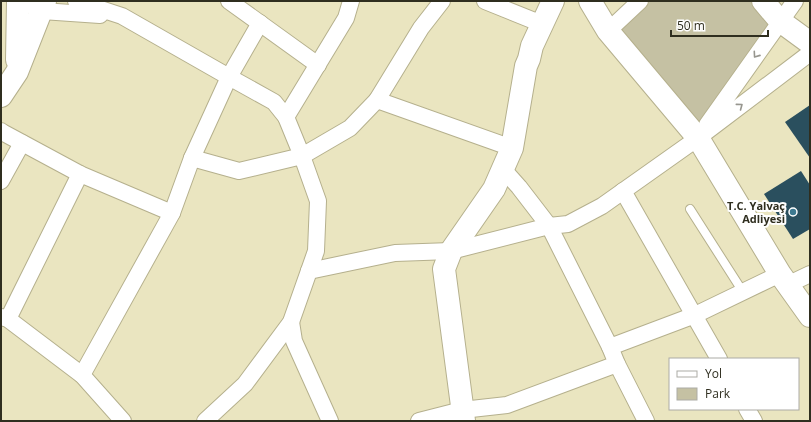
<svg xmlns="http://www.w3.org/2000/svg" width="811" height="422" viewBox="0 0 811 422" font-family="'Open Sans',sans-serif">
	<rect width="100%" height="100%" fill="#eae5c0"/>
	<polygon fill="#c5c1a3" points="640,1 763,1 780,21 698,138 608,31"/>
	<g fill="#2a4f5e">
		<polygon points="810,105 810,158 785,122"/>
		<polygon points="801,171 810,185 810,229 793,239 764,194"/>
	</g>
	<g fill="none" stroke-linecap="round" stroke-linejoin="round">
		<defs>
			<polyline id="lane" points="690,209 743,292"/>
			<g id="street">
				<polyline points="23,1 42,11 100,15"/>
				<polyline points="76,1 122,16 229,77 274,102 286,117 302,156 318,201 316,251 291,322 245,384 205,421"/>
				<polyline points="229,1 318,65"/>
				<polyline points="485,1 542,24"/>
				<polyline points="608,31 640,1"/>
				<polyline points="377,100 512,148"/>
				<polyline points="286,117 346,18 351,1"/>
				<polyline points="707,125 795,1"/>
				<polyline points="1,131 2,132 80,174 172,213"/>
				<polyline points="192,158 239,171 302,156 350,128 377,100 421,28 442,1"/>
				<polyline points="503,169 519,187 549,226 610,347 617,364 646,421"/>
				<polyline points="1,181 22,143"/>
				<polyline points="623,191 719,359"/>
				<polyline points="309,271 395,253 451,251 549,226 568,224 602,206 698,138 810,53"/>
				<polyline points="787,285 810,274"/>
				<polyline points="1,317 8,319 82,375 123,421"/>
				<polyline points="8,319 80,174"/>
				<polyline points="291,322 294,341 330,421"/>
				<polyline points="610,347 695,315 780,274"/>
				<polyline points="82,375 172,213 192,158 229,77 260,23"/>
				<polyline points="747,409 754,421"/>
				<polyline points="419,421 462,410 507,405 617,364"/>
			</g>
			<g id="secondary">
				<polyline points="590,1 608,31 698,138 780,274 810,316"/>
				<polyline points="763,1 780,21 810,43"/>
				<polyline points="17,60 18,1"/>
				<polyline points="1,96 17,72 45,1"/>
				<polyline points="464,421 444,269 451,251 494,189 512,148 526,66 529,59 532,46 553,1"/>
			</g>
		</defs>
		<use href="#lane" stroke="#b5b08d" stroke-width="10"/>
		<use href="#street" stroke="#b5b08d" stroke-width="18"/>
		<use href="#secondary" stroke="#b5b08d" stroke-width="24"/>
		<use href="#lane" stroke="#fff" stroke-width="8"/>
		<use href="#street" stroke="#fff" stroke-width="16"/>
		<use href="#secondary" stroke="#fff" stroke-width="22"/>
	</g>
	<defs><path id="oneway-chevron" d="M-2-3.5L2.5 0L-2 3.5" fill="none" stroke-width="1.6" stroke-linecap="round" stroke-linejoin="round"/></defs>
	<g stroke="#97968f">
		<use href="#oneway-chevron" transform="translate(756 55) rotate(125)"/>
		<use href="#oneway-chevron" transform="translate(740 106) rotate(-37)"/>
	</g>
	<circle fill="#3d7990" stroke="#fff" stroke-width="1.5" cx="793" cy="212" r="4"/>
	<g text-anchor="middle" stroke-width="4" stroke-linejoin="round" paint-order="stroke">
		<g font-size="11" font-weight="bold" fill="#2f2e1f" stroke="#fff" text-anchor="end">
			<text x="785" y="210">T.C. Yalvaç<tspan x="785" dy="13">Adliyesi</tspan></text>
		</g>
	</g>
	<rect width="811" height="422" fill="none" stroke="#2f2e1f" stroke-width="4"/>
	<rect x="669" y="358" width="130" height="52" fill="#ffffff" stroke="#acaba5"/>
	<rect x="677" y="371" width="20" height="6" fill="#ffffff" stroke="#acaba5"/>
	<text x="705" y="378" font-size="12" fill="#2f2e1f">Yol</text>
	<rect x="677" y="388" width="20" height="12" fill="#c5c1a3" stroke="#acaba5"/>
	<text x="705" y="398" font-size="12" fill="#2f2e1f">Park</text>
	<path d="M671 30v6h97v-6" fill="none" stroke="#2f2e1f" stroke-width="2"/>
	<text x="677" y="30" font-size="12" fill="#2f2e1f" stroke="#ffffff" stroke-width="3" paint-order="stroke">50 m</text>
</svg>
